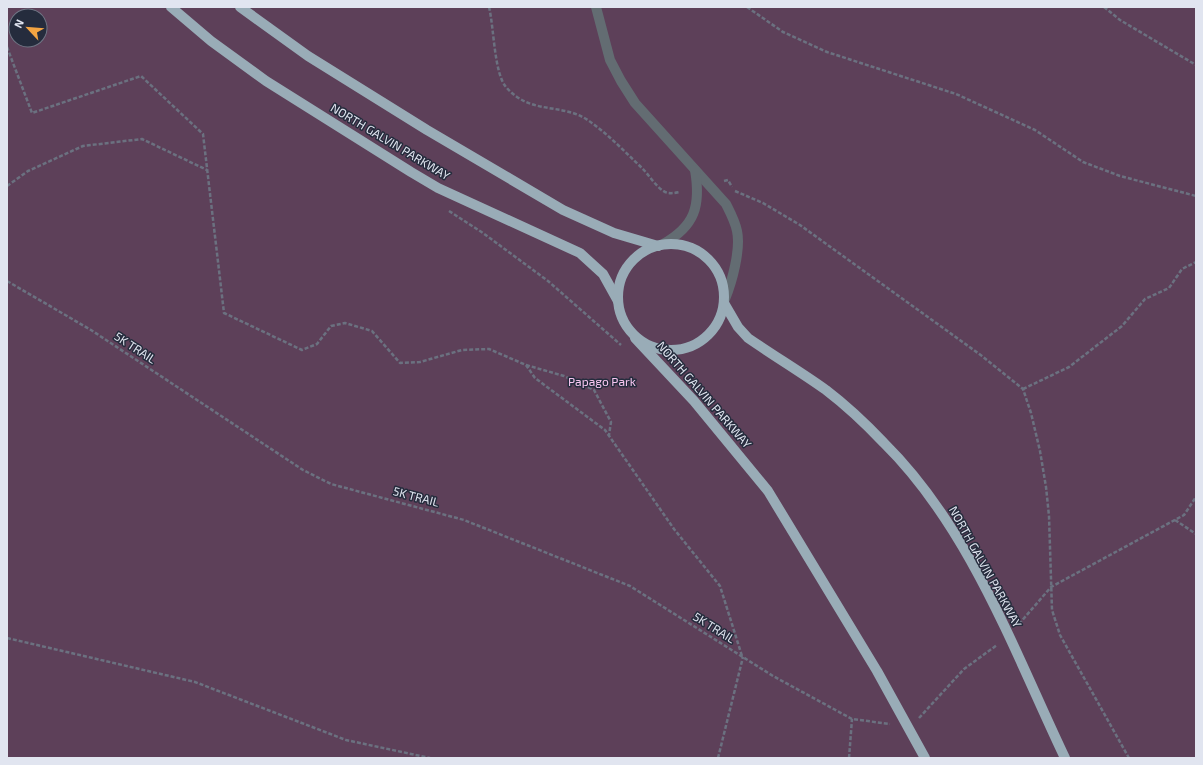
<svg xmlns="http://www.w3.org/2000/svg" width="1203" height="765" viewBox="0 0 1203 765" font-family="'Exo 2',sans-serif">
	<rect width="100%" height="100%" fill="#252c3d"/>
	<path fill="#5d4059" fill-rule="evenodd" d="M7,7H1196V758H7ZM16,16H40V40H16Z"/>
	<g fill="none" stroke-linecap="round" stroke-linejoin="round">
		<g stroke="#6b7180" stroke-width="2.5" stroke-dasharray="4 2" stroke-linecap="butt">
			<path d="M489,7C494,27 494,73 506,87C531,116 563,102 589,121C608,134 625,152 642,168C649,175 656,187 665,192C670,194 674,193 680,192"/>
			<polyline points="747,7 783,32 827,52 956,94 1035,130 1083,162 1120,176 1196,196"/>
			<polyline points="1104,7 1120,20 1196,65"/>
			<polyline points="7,47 32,113 141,76 203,134 224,313 302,350 317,344 331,326 345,323 372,331 400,363 420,362 462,350 489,349 526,365 535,378 605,430 674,529 720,586 742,656"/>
			<polyline points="724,181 728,180 732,187"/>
			<polyline points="7,186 28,171 83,146 142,139 207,170"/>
			<polyline points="735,191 763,203 800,225 982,356 1023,389 1031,413 1040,451 1046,487 1049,516 1052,610 1060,635 1129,758"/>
			<polyline points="449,211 483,233 548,281 621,345"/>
			<polyline points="7,281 91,330 303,470 331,484 464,520 630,586 773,676 852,719 890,724"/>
			<polyline points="526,365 564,376 594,390 611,422 609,435"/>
			<polyline points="1023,389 1069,367 1122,326 1145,299 1169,288 1182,269 1196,262"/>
			<polyline points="1175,520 1196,534"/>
			<polyline points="1019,624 1051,587 1184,515 1196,497"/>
			<polyline points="7,638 195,682 346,740 430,758"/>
			<polyline points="919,718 964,669 997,645"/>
			<polyline points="718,758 743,657"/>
			<polyline points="849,758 852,719"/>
		</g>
		<g stroke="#636c72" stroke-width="10">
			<path d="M596,7L610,60L621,81L635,103L726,204C730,212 735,221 737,231C741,249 732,282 725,299"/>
			<path d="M663,244C695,226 701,206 695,170"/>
		</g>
		<g stroke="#99acb7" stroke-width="10">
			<polyline points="171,7 211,41 266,81 411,172 438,188 580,253 603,274 618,301"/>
			<polyline points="240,7 308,56 427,130 563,210 614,233 658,246"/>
			<circle cx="671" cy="297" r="53"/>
			<path d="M724,303L738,327L748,338C774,356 801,372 826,390C847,406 866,424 884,443C970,528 1014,651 1065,758"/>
			<polyline points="635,338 694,401 768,491 877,671 925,758"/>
		</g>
	</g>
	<g text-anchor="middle" stroke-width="3" stroke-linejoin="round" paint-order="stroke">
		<g font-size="12" fill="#e1e5f0" stroke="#252c3d">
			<text transform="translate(390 142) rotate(31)" y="4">NORTH GALVIN PARKWAY</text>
			<text transform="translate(135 348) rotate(33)" y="4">5K TRAIL</text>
			<text transform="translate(704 395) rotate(49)" y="4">NORTH GALVIN PARKWAY</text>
			<text transform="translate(416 497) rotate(15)" y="4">5K TRAIL</text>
			<text transform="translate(985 567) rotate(61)" y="4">NORTH GALVIN PARKWAY</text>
			<text transform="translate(714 628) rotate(32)" y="4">5K TRAIL</text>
		</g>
		<g font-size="12" fill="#f9c7f2" stroke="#252c3d">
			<text x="602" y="386">Papago Park</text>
		</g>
	</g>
	<rect width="1203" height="765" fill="none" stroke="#e1e5f0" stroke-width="16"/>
	<g transform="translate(28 28) rotate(296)"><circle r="19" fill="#252c3d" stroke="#707685"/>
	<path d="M0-3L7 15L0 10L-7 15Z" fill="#f3a442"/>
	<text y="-6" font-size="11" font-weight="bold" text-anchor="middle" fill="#e1e5f0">N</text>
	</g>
</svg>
